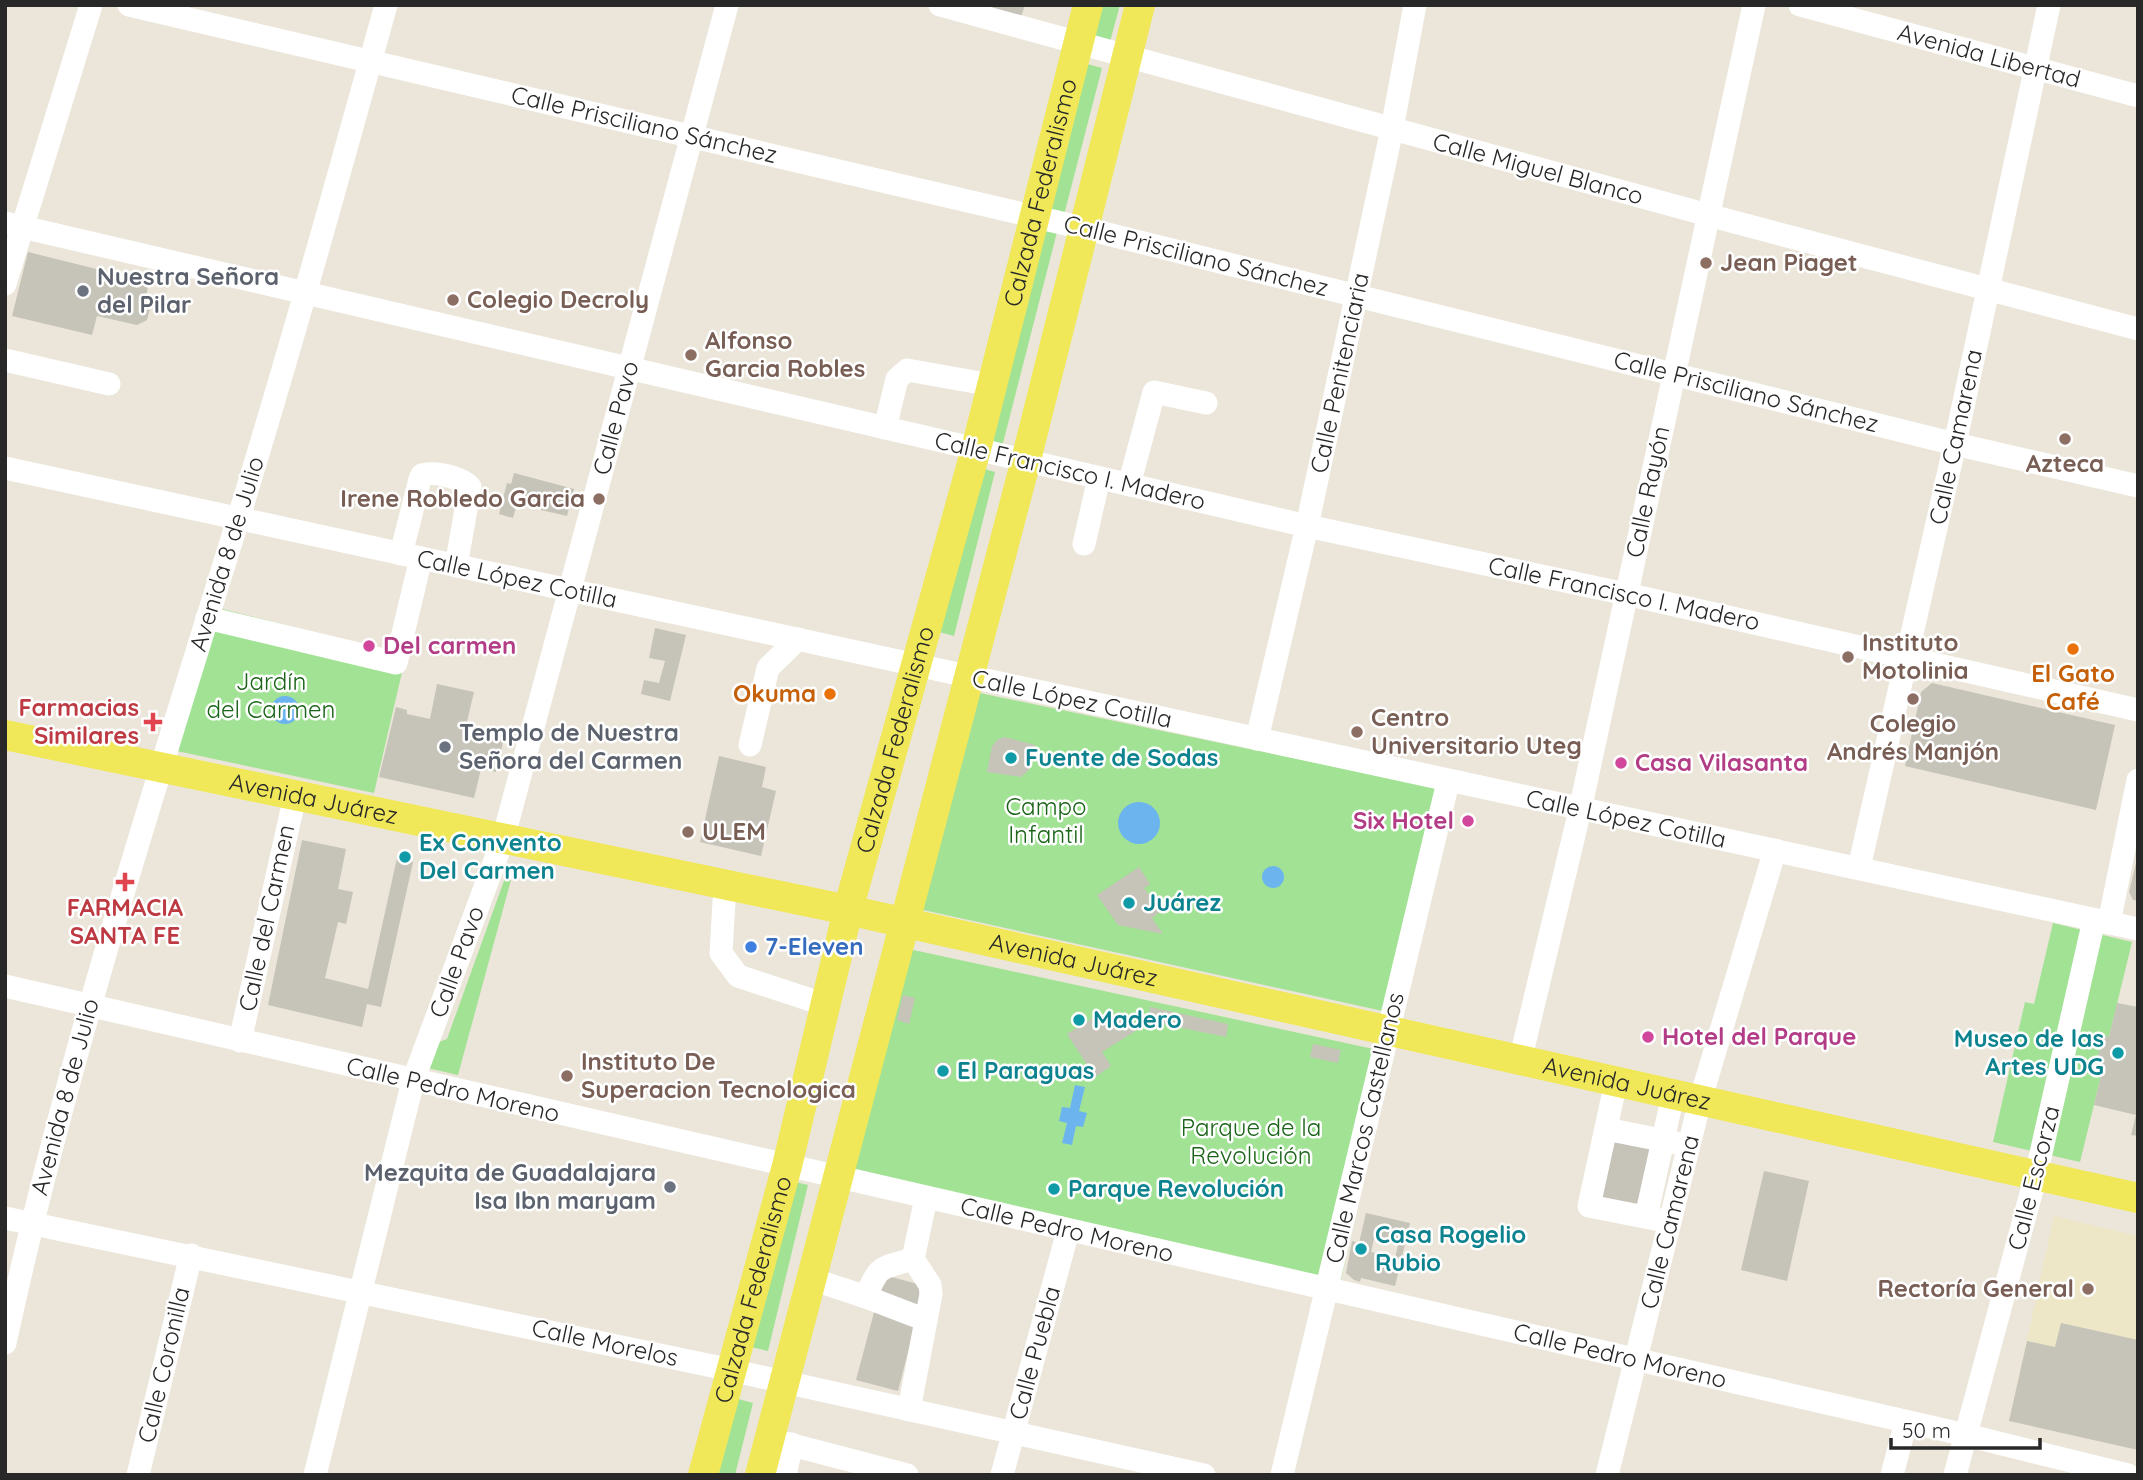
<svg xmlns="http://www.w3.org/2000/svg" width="2143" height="1480" viewBox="0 0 2143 1480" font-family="Quicksand,sans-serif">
	<rect width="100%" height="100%" fill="#ebe6d9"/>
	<polygon fill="#ede7c8" points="2054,1216 2138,1236 2138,1450 2009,1421"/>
	<g fill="#a2e295">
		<polygon points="1094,5 1120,5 1108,49 1085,43"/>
		<polygon points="1080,62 1102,68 1064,215 1041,209"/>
		<polygon points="1036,227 1057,232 1002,447 980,442"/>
		<polygon points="974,466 995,472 954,636 932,630"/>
		<polygon points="214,607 406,655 374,793 172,750"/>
		<polygon points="970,691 1451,791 1401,1015 914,908"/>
		<polygon points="505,878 511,880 458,1075 423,1067 431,1045 447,1039"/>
		<polygon points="2053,923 2132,942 2109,1037 2103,1036 2095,1069 2102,1072 2080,1162 1993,1142 2025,1002 2034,1004"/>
		<polygon points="904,948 1392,1053 1340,1284 847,1168"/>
		<polygon points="787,1180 808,1185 768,1351 746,1346"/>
		<polygon points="731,1397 753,1403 735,1475 711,1475"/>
	</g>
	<g fill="#6bb4ee">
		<circle cx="285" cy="710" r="14"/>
		<circle cx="1139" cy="823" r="21"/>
		<circle cx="1273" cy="877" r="11"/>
		<polygon points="1075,1085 1085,1087 1079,1111 1087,1113 1083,1127 1076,1126 1072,1145 1062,1143 1067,1123 1059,1121 1062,1107 1070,1108"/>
	</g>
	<g fill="#c6c3b9" fill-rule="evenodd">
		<polygon points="983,5 1025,5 1021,17"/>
		<polygon points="28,252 149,282 145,301 150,309 147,320 137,325 97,316 92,335 12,316"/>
		<polygon points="514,473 574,489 567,516 541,510 543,502 530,499 528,506 517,503 513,518 499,514 507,483 511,484"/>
		<polygon points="655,628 686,635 670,701 641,694 644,680 659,683 665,661 649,658"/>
		<polygon points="1932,683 2115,725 2096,810 1905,766 1921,692"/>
		<polygon points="437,684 474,692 465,730 504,738 496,772 481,769 474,798 379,777 396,707 407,710 407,714 430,719"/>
		<polygon points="1004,737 1035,745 1029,770 1021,777 987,772 992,746 997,740"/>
		<polygon points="719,756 766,767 762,787 776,791 761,856 700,842"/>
		<polygon points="302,840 346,849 338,889 353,892 346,924 338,922 325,978 368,989 397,858 413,862 381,1007 367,1004 362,1027 268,1005"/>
		<polygon points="2137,859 2138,860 2138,901 2133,900 2129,892"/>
		<polygon points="1139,867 1150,884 1144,888 1161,911 1152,918 1163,934 1118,925 1097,895"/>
		<polygon points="903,995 915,998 909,1024 897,1020"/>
		<polygon points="2117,1003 2138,1007 2138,1136 2131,1135 2136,1115 2094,1105 2102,1072 2095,1070 2103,1035 2109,1037"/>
		<polygon points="1150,1007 1228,1024 1226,1037 1148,1021"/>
		<polygon points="1099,1014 1145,1025 1102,1052 1111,1066 1095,1077 1067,1034"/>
		<polygon points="1313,1044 1341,1050 1338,1063 1310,1057"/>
		<circle cx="943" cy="1071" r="9"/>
		<polygon points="1613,1140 1652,1149 1637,1212 1598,1203"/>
		<polygon points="1764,1171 1809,1181 1787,1281 1741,1270"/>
		<path d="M1366,1213L1410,1223L1395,1286L1361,1278L1360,1282L1354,1280L1346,1273L1352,1241L1359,1243ZM1374,1239L1398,1245L1395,1258L1371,1252Z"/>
		<polygon points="884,1275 925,1286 898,1391 856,1380"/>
		<polygon points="2061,1323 2138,1340 2138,1450 2009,1421 2027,1341 2055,1347"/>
	</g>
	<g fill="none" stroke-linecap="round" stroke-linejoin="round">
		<g stroke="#fff" stroke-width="23">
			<polyline points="129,5 1083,228 1955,444 2138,486"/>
			<polyline points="940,5 1708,215 2138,329"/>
			<polyline points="1800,5 2138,96"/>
			<polyline points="5,223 1307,526 1626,594 2138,710"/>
			<polyline points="5,284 91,5"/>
			<polyline points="5,360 109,384"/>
			<polyline points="885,428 897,379 907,370 992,385"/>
			<polyline points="5,468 2138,929"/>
			<polyline points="1129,485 1154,392 1206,403"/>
			<polyline points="1084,544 1099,478"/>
			<path d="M401,554L420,479L422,475C434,471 461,477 470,487L456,566"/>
			<polyline points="207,618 396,663 421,558"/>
			<polyline points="1257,739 1307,526 1392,129 1415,5"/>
			<polyline points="750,745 768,668 798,639"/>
			<polyline points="1859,868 1955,444 2049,5"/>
			<polyline points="725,885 721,953 738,976 826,1005"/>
			<polyline points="2109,923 2138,780"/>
			<polyline points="5,986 1966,1435 2128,1475"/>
			<polyline points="240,1041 295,796"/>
			<polyline points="1520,1061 1580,810 1754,5"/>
			<polyline points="1616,1082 1589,1206 1670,1222"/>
			<polyline points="1606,1129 1676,1143"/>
			<polyline points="1646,1217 1673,1095"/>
			<polyline points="5,1218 717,1367 1204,1475"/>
			<path d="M812,1279L866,1297C879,1264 880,1269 913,1259"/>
			<polyline points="866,1297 926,1320"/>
			<path d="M5,1343C65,1065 153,794 237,523C290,351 338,178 386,5"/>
			<polyline points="909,1410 931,1294 930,1285 913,1259 926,1198"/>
			<polyline points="769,1439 907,1475"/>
			<polyline points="138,1475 191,1255"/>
			<polyline points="315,1475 413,1081 503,839 727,5"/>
			<polyline points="785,1475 792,1444"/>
			<polyline points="1002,1475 1068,1231"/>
			<polyline points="1282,1475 1448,782"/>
			<polyline points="1607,1475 1700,1101 1775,850"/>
			<polyline points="1892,1475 1906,1422"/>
			<polyline points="1955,1475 2036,1175 2094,920"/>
		</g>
		<g stroke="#f0e859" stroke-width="30">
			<path id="s1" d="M5,735L848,910L2138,1198"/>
			<path id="s2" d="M703,1475L787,1166L848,910L976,449L1088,5"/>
			<polyline points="760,1475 1026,460 1140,5"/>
		</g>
	</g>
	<g fill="#8d6e63" stroke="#fff" stroke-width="2.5">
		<circle cx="1706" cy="263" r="7"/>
		<circle cx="453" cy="300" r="7"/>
		<circle cx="691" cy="355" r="7"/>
		<circle cx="2065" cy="439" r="7"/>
		<circle cx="599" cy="499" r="7"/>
		<circle cx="1848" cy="657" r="7"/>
		<circle cx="1913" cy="699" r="7"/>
		<circle cx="1357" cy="732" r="7"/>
		<circle cx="688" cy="832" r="7"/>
		<circle cx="567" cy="1076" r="7"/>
		<circle cx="2088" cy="1289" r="7"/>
	</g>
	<g fill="#6b7280" stroke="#fff" stroke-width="2.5">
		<circle cx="83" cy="291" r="7"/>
		<circle cx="445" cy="747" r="7"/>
		<circle cx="670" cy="1187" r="7"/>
	</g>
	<g fill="#d1479c" stroke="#fff" stroke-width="2.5">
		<circle cx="369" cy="646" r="7"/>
		<circle cx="1621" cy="763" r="7"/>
		<circle cx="1468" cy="821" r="7"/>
		<circle cx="1648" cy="1037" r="7"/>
	</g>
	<g fill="#e8710a" stroke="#fff" stroke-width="2.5">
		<circle cx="2073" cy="649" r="7"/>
		<circle cx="830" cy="694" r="7"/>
	</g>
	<g fill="#e0444e" stroke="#fff" stroke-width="2.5">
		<path d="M149.5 711.5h7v7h7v7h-7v7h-7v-7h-7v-7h7z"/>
		<path d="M121.5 871.5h7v7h7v7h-7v7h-7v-7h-7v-7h7z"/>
	</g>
	<g fill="#0f9aa8" stroke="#fff" stroke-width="2.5">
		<circle cx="1011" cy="758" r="7"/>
		<circle cx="405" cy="857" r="7"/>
		<circle cx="1129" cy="903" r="7"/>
		<circle cx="1079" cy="1020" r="7"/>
		<circle cx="2118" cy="1053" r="7"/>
		<circle cx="943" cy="1071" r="7"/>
		<circle cx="1054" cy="1189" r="7"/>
		<circle cx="1361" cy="1249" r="7"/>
	</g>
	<circle fill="#3f7fe0" stroke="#fff" stroke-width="2.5" cx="751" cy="947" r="7"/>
	<g text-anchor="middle" stroke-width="5" stroke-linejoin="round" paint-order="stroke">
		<g font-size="24" fill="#282828" stroke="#fff">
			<text transform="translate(1989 56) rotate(15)" y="8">Avenida Libertad</text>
			<text transform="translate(644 125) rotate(13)" y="8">Calle Prisciliano Sánchez</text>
			<text transform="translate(1538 169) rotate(15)" y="8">Calle Miguel Blanco</text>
			<text dy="8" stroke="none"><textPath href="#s2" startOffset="1326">Calzada Federalismo</textPath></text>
			<text transform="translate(1196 256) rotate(14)" y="8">Calle Prisciliano Sánchez</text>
			<text transform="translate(1340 373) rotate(-78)" y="8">Calle Penitenciaria</text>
			<text transform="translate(1746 392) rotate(14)" y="8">Calle Prisciliano Sánchez</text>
			<text transform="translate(616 418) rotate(-75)" y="8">Calle Pavo</text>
			<text transform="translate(1956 437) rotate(-78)" y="8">Calle Camarena</text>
			<text transform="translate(1070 471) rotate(13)" y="8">Calle Francisco I. Madero</text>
			<text transform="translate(1648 492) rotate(-78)" y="8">Calle Rayón</text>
			<text transform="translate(227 554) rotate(-73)" y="8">Avenida 8 de Julio</text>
			<text transform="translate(517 579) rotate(12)" y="8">Calle López Cotilla</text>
			<text transform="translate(1624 594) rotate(12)" y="8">Calle Francisco I. Madero</text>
			<text transform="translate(1072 699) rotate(12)" y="8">Calle López Cotilla</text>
			<text dy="8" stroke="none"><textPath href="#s2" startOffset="760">Calzada Federalismo</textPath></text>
			<text dy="8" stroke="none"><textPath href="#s1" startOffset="315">Avenida Juárez</textPath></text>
			<text transform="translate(1626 819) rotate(12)" y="8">Calle López Cotilla</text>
			<text transform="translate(267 918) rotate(-78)" y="8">Calle del Carmen</text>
			<text dy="8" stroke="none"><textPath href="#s1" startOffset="1092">Avenida Juárez</textPath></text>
			<text transform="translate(457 962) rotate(-70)" y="8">Calle Pavo</text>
			<text dy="8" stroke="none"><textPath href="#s1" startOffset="1659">Avenida Juárez</textPath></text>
			<text transform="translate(453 1090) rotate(13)" y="8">Calle Pedro Moreno</text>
			<text transform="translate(65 1097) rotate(-75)" y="8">Avenida 8 de Julio</text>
			<text transform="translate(1365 1128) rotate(-77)" y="8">Calle Marcos Castellanos</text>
			<text transform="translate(2034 1178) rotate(-76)" y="8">Calle Escorza</text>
			<text transform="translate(1670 1222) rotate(-76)" y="8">Calle Camarena</text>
			<text transform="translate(1067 1230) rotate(13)" y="8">Calle Pedro Moreno</text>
			<text dy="8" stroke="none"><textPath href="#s2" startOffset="192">Calzada Federalismo</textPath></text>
			<text transform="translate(605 1343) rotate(12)" y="8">Calle Morelos</text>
			<text transform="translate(1035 1353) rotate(-75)" y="8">Calle Puebla</text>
			<text transform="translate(1620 1356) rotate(13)" y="8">Calle Pedro Moreno</text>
			<text transform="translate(164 1365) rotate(-77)" y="8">Calle Coronilla</text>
		</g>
		<g font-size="24" font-weight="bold" fill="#785e54" stroke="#fff" text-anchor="start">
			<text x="1720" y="271">Jean Piaget</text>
			<text x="467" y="308">Colegio Decroly</text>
			<text x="705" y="349">Alfonso<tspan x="705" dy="28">Garcia Robles</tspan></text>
			<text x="2065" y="472" text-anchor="middle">Azteca</text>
			<text x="585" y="507" text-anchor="end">Irene Robledo Garcia</text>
			<text x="1862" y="651">Instituto<tspan x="1862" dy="28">Motolinia</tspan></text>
			<text x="1371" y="726">Centro<tspan x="1371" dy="28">Universitario Uteg</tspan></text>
			<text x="1913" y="732" text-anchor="middle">Colegio<tspan x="1913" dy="28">Andrés Manjón</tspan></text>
			<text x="702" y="840">ULEM</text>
			<text x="581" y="1070">Instituto De<tspan x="581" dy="28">Superacion Tecnologica</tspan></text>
			<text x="2074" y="1297" text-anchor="end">Rectoría General</text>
		</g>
		<g font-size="24" font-weight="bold" fill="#5b616d" stroke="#fff" text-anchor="start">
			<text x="97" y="285">Nuestra Señora<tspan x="97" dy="28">del Pilar</tspan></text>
			<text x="459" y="741">Templo de Nuestra<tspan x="459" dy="28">Señora del Carmen</tspan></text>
			<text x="656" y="1181" text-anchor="end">Mezquita de Guadalajara<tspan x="656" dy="28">Isa Ibn maryam</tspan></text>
		</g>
		<g font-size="24" font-weight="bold" fill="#b23c85" stroke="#fff" text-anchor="start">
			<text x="383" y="654">Del carmen</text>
			<text x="1635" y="771">Casa Vilasanta</text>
			<text x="1454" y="829" text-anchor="end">Six Hotel</text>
			<text x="1662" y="1045">Hotel del Parque</text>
		</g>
		<g font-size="24" font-weight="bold" fill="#c56008" stroke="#fff">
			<text x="2073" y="682">El Gato<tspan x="2073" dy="28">Café</tspan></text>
			<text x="816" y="702" text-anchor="end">Okuma</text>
		</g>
		<g font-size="24" fill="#1b6419" stroke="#fff">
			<text x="271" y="690">Jardín<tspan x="271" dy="28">del Carmen</tspan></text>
			<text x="1046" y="815">Campo<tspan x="1046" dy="28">Infantil</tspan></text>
			<text x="1251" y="1136">Parque de la<tspan x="1251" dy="28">Revolución</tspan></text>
		</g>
		<g font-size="24" font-weight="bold" fill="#be3a42" stroke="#fff" text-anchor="end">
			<text x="139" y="716">Farmacias<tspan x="139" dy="28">Similares</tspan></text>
			<text x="125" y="916" text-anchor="middle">FARMACIA<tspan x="125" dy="28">SANTA FE</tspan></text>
		</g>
		<g font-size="24" font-weight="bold" fill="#0d838f" stroke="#fff" text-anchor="start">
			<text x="1025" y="766">Fuente de Sodas</text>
			<text x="419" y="851">Ex Convento<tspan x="419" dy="28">Del Carmen</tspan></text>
			<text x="1143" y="911">Juárez</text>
			<text x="1093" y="1028">Madero</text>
			<text x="2104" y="1047" text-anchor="end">Museo de las<tspan x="2104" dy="28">Artes UDG</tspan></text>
			<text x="957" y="1079">El Paraguas</text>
			<text x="1068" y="1197">Parque Revolución</text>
			<text x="1375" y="1243">Casa Rogelio<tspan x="1375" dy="28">Rubio</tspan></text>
		</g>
		<g font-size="24" font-weight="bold" fill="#366cbe" stroke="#fff" text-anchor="start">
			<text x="765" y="955">7-Eleven</text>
		</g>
	</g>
	<rect width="2143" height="1480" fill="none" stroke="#282828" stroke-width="14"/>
	<path d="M1891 1438v10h149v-10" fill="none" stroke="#282828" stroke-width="3.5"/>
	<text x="1902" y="1438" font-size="21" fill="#282828" stroke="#ffffff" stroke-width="5" paint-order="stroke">50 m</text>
</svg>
